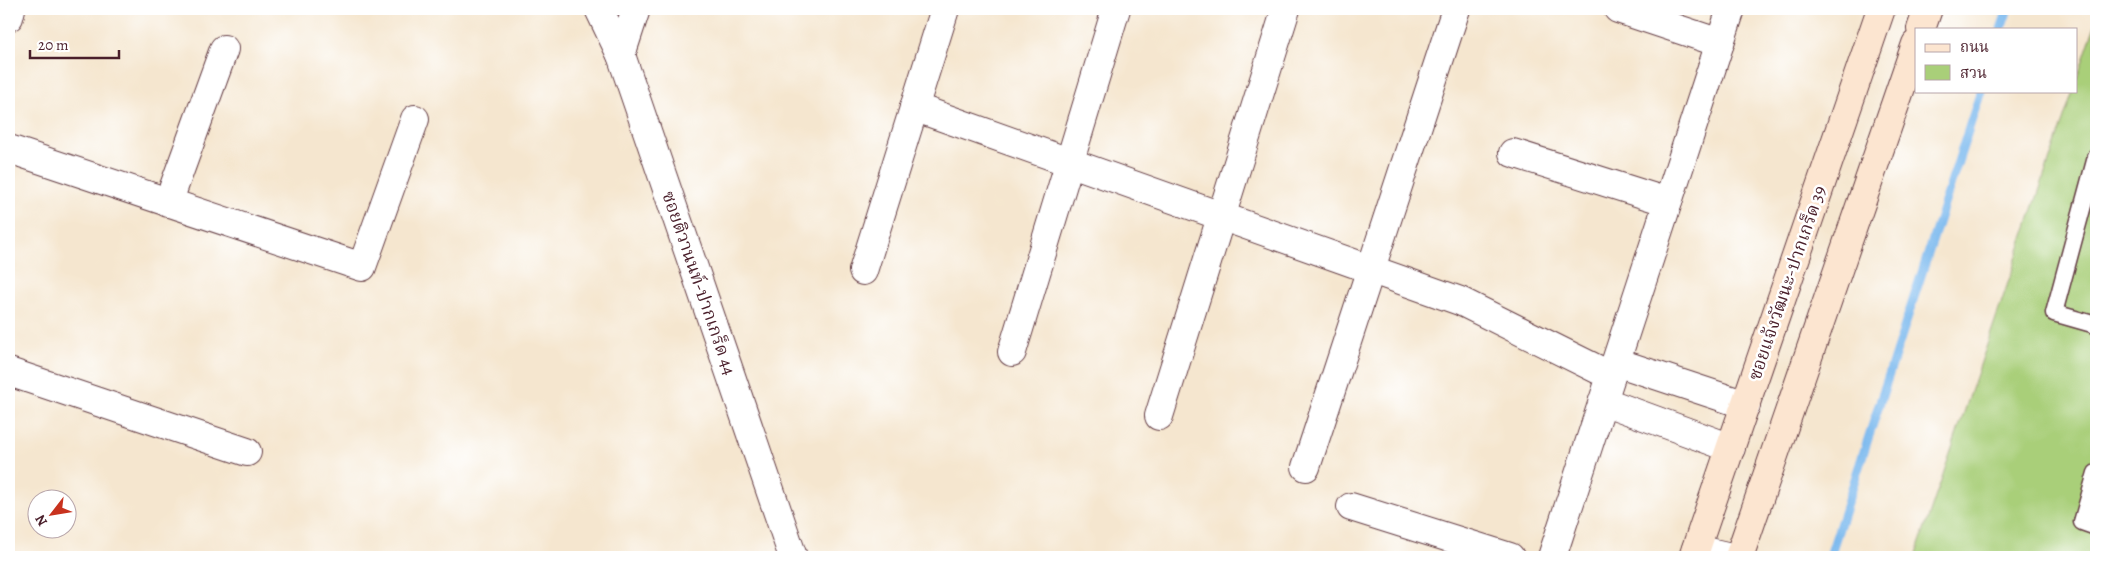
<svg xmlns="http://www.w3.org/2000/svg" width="2105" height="566" viewBox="0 0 2105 566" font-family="Alegreya,'Noto Serif Thai',serif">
	<rect width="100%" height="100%" fill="#fff"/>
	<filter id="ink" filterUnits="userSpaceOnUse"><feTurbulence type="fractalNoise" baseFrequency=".02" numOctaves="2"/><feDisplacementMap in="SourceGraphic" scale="10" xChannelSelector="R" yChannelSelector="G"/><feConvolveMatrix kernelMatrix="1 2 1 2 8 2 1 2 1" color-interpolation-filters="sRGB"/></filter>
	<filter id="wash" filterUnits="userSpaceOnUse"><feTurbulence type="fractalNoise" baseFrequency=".0096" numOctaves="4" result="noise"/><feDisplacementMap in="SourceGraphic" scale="20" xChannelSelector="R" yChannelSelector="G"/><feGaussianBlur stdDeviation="1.12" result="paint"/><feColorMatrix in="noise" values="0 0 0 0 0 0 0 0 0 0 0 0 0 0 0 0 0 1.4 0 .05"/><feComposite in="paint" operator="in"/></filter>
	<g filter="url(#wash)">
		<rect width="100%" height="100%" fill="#f5e6cf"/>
		<polygon fill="#a9cf79" stroke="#7a7752" points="2096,22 2096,557 1915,557 2073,91 2076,91 2076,81"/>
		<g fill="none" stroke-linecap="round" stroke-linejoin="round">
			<g stroke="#7bb9ee" stroke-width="9">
				<polyline points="2001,29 2008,9"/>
				<polyline points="1834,557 1830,556 1981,91"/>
			</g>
		</g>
	</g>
	<g filter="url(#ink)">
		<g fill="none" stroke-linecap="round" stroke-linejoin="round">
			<defs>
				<g id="service">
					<polyline points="2096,157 2054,313 2096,325"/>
					<polyline points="2096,473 2082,522 2096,527"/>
				</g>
				<g id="minor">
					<polyline points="599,9 621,55"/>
					<polyline points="636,9 621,55 793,557"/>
					<polyline points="1618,9 1720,43"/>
					<polyline points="9,17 11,9"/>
					<polyline points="914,107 1460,301 1611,376"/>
					<polyline points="9,149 362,267 415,119"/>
					<polyline points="1513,153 1668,202"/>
					<polyline points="168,203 224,49"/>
					<polyline points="863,271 945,9"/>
					<polyline points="1012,352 1116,9"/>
					<polyline points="1616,362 1746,405"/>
					<polyline points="9,372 247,452"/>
					<polyline points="1603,401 1731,448"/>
					<polyline points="1159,416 1286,9"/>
					<polyline points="1306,467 1456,9"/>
					<polyline points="1351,507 1510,557"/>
					<polyline points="1696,549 1731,557"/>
					<polyline points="1552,557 1731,9"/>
				</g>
				<g id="secondary">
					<polyline points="1921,29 1928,9"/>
					<polyline points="1693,557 1881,9"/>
					<polyline points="1739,557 1916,44"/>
				</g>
			</defs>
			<use href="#service" stroke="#643d44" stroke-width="19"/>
			<use href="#minor" stroke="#643d44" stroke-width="30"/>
			<use href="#secondary" stroke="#643d44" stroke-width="30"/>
			<use href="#service" stroke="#fff" stroke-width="16"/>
			<use href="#minor" stroke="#fff" stroke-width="28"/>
			<use href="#secondary" stroke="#fce5d0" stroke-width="28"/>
		</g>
	</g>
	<g text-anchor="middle" stroke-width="5" stroke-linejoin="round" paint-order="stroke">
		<g font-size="18" fill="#4a1f2b" stroke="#fff">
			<text transform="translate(699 283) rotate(71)" y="6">ซอยติวานนท์-ปากเกร็ด 44</text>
			<text transform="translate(1787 283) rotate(-71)" y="6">ซอยแจ้งวัฒนะ-ปากเกร็ด 39</text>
		</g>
	</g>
	<rect width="2105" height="566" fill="none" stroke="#fff" stroke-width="30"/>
	<rect x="1915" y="28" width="162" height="65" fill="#ffffff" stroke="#b7a5aa"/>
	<rect x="1925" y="44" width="25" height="8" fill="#fce5d0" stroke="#b7a5aa"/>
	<text x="1960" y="52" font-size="15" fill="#4a1f2b">ถนน</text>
	<rect x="1925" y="65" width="25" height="15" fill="#a9cf79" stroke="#b7a5aa"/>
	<text x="1960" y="78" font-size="15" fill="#4a1f2b">สวน</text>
	<g transform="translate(52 514) rotate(239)"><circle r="24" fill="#ffffff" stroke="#b7a5aa"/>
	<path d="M0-4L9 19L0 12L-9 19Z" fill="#c8321e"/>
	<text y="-8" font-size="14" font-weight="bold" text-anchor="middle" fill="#4a1f2b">N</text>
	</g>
	<path d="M30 50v8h89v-8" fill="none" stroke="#4a1f2b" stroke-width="2.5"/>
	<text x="38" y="50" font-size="15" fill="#4a1f2b" stroke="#ffffff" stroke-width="4" paint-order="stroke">20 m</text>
</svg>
